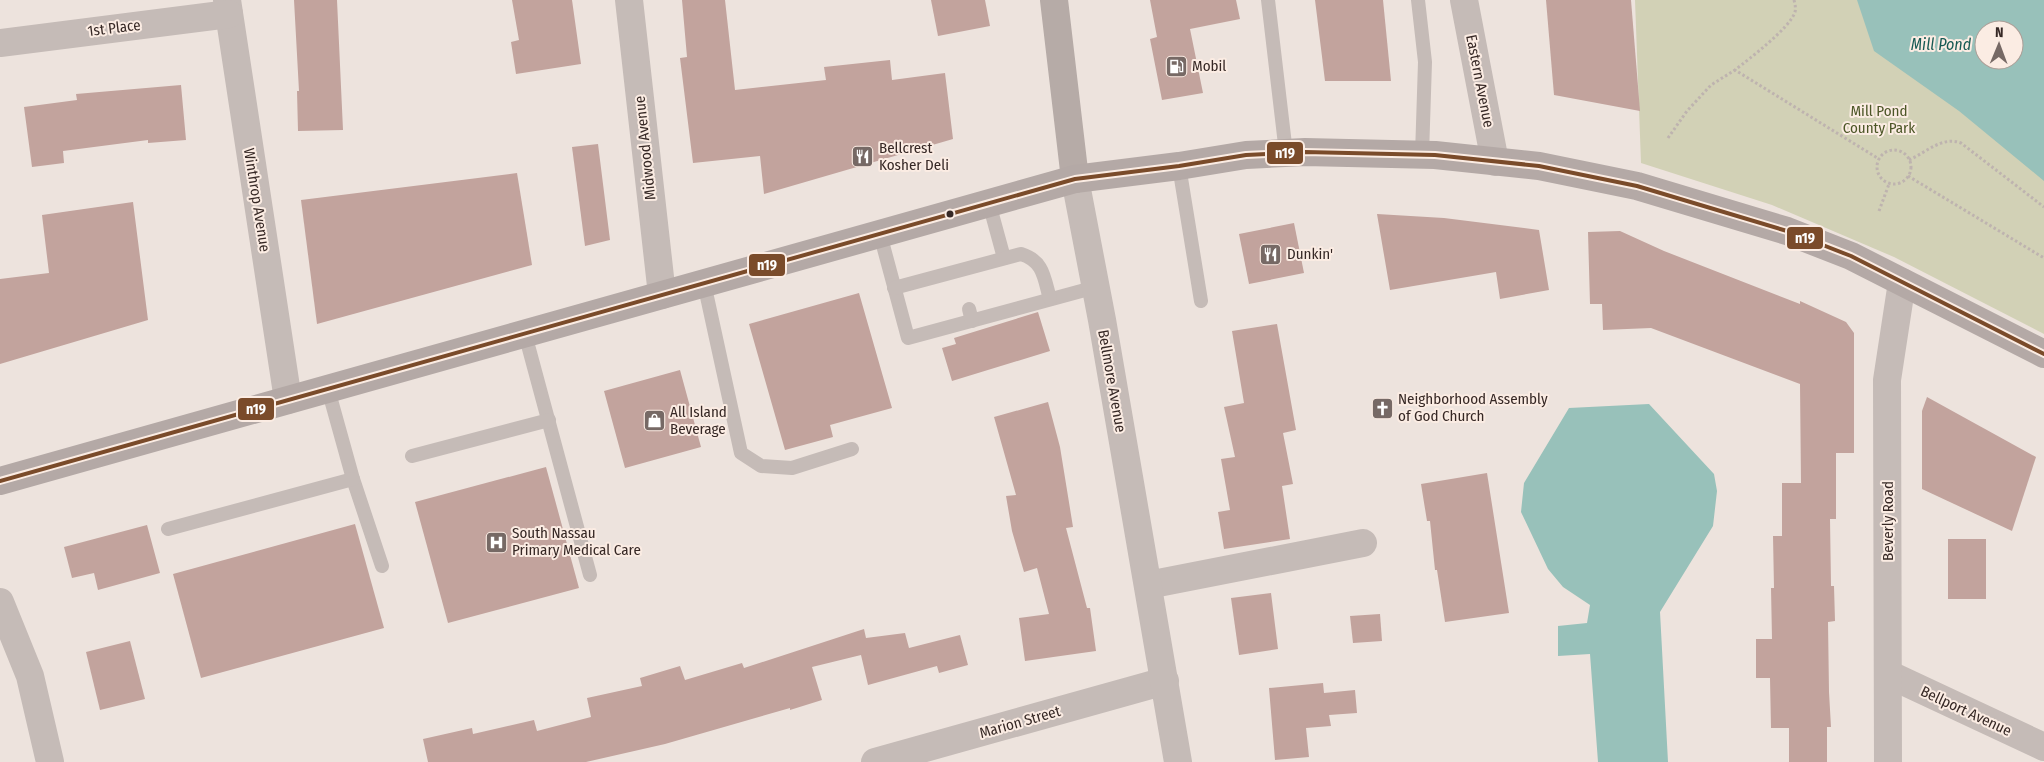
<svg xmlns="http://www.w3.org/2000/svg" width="2044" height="762" viewBox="0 0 2044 762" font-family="'Fira Sans Condensed',sans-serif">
	<rect width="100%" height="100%" fill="#ede3dd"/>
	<path fill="#d2d1b6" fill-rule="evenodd" d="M1635,0H2044V334L1894,257L1772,205L1641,163ZM1984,30H2014V60H1984Z"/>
	<g fill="#98c1ba" fill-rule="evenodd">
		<path d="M1857,0H2044V181L1959,111L1874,51ZM1984,30H2014V60H1984Z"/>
		<polygon points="1649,404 1714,474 1717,491 1713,526 1660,612 1668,762 1598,762 1590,654 1558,656 1558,626 1587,623 1590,605 1563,587 1548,569 1521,512 1524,483 1569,408"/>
	</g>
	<g fill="#c2a39d">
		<polygon points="294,0 337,0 343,130 298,131 297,91 299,91"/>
		<polygon points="512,0 572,0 581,64 516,74 511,42 519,40"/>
		<polygon points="682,0 725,0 735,90 826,80 824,67 890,60 892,80 945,73 953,139 764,194 760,156 693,163 680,58 687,57"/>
		<polygon points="931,0 985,0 990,26 938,36"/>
		<polygon points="1150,0 1236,0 1240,19 1190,29 1203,93 1162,100 1150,39 1157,37"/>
		<polygon points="1315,0 1383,0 1391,81 1325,81"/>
		<polygon points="1546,0 1631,0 1640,111 1554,95"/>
		<polygon points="181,85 186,140 148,143 148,140 63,151 64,163 32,167 24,107 77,100 76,94"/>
		<polygon points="598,144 610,240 585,246 572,147"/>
		<polygon points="517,173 532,265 317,324 301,200"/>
		<polygon points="133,202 148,320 0,364 0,279 49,273 42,215"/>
		<polygon points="1377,214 1444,218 1539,230 1549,290 1500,299 1496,272 1390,290"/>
		<polygon points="1294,223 1304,273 1249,284 1239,234"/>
		<polygon points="1620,231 1664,251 1800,304 1800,301 1846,322 1854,333 1854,453 1836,453 1836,519 1830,519 1831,586 1834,586 1835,621 1828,622 1829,692 1831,727 1827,727 1827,762 1789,762 1789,728 1771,728 1770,678 1756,678 1756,639 1772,639 1771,588 1774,588 1773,536 1782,536 1782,483 1801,483 1800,384 1651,328 1603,330 1602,304 1590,304 1588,232"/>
		<polygon points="859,293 892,408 830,425 833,437 785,450 749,324"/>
		<polygon points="1038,312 1050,351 952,381 942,348 956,344 954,338"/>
		<polygon points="1277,324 1296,430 1283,433 1293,484 1282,486 1290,539 1224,549 1218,512 1230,510 1221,459 1235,457 1224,407 1244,403 1232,331"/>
		<polygon points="680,370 701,447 625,468 604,391"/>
		<polygon points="1927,397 2036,457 2012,531 1922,489 1922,411"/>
		<polygon points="1048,402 1060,447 1073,527 1066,528 1087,608 1090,608 1096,651 1025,661 1019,618 1049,614 1037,568 1024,572 1012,531 1006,496 1016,495 994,417"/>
		<polygon points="546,467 579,588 448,623 415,502"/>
		<polygon points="1487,473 1509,613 1445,622 1437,570 1435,570 1430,521 1427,521 1421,484"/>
		<polygon points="355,524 384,628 201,678 173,574"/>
		<polygon points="147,525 160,573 98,590 94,573 72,578 64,547"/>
		<rect x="1948" y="539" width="38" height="60"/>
		<polygon points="1271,593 1278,649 1239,655 1231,598"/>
		<polygon points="1380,614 1382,641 1353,643 1350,616"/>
		<polygon points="864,629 866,638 905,633 909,648 960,635 968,665 939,673 937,666 868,685 861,655 812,667 822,700 790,710 790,708 665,744 586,762 428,762 423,739 472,728 473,734 534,720 537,731 591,717 587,698 642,686 640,678 680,666 685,680 742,663 744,668"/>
		<polygon points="130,641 145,699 100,710 86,652"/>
		<polygon points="1323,683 1324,693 1355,690 1357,713 1329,715 1331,726 1306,728 1309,757 1275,760 1269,688"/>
	</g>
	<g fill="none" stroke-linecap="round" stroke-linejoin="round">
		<g stroke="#beb3af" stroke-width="3" stroke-dasharray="2.5 2.5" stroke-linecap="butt">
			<path d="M1794,0C1795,4 1796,8 1795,12C1790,28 1749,59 1735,70L1879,159"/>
			<polyline points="1668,138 1687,111 1711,85 1735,70"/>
			<circle cx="1894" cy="167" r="17"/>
			<path d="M1909,160C1927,152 1942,136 1961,143L2044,207"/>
			<polyline points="1908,176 2044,258"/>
			<polyline points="1879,211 1889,184"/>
		</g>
		<g stroke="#c5bbb7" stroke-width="14">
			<polyline points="1268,0 1286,153"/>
			<polyline points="1418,0 1425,62 1422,155"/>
			<polyline points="1179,166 1201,301"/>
			<polyline points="989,203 1004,258"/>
			<polyline points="880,234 908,338 1096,287"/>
			<polyline points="704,283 741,453 761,466 792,468 852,449"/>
			<path d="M894,288L1021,254C1044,261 1044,278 1050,299"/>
			<polyline points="969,309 972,321"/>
			<polyline points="525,334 590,575"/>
			<polyline points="328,389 353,479 382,566"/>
			<polyline points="412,456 549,420"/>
			<polyline points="168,529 353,479"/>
		</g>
		<g stroke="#c5bbb7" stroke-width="28">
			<polyline points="227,0 288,400"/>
			<polyline points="629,0 662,295"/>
			<polyline points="1464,0 1495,162"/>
			<polyline points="0,43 229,14"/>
			<polyline points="1148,585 1363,543"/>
			<polyline points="0,602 30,676 50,762"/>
			<polyline points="1888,674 2044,747"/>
			<polyline points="875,762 1165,681"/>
			<polyline points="1888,762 1887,380 1902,282"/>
		</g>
		<polyline stroke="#c5bbb7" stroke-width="28" points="1075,179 1102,320 1178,762"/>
		<polyline stroke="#b6aba7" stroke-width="28" points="1054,0 1075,179"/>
		<polyline stroke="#b4a9a6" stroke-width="28" points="0,481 1075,179 1179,166 1246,155 1305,152 1435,155 1539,166 1637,186 1787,231 1851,256 2044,354"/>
		<defs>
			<polyline id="bus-1" points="0,481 1075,179 1179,166 1246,155 1305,152 1435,155 1539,166 1637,186 1787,231 1851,256 2044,354"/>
		</defs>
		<use href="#bus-1" stroke="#fbece3" stroke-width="8"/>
		<use href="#bus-1" stroke="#7a4b2a" stroke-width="4"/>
	</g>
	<defs>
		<symbol id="fuel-square" viewBox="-11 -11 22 22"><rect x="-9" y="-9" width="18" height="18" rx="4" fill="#766965" stroke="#fbece3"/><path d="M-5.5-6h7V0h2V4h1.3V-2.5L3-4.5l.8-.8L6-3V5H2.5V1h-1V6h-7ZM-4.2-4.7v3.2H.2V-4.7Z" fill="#fff"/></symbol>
		<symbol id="restaurant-square" viewBox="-11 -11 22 22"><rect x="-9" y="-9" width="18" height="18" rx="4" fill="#766965" stroke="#fbece3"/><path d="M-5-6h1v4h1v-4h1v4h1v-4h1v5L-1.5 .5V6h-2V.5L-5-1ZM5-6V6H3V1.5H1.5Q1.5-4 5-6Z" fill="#fff"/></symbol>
		<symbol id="church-square" viewBox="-11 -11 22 22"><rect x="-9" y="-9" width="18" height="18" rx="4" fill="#766965" stroke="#fbece3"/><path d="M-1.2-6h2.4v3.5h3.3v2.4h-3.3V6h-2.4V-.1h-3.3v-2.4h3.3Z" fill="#fff"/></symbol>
		<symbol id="shop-square" viewBox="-11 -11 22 22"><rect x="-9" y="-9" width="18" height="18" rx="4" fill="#766965" stroke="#fbece3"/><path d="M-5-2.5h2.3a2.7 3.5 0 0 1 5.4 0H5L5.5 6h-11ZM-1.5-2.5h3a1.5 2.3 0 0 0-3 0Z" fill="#fff"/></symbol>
		<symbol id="hospital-square" viewBox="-11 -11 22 22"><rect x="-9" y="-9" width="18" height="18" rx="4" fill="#766965" stroke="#fbece3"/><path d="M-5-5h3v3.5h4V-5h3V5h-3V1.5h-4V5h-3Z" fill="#fff"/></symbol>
	</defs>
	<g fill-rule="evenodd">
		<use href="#fuel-square" x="1164" y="54" width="25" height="25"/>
		<use href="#restaurant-square" x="850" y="144" width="25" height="25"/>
		<use href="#restaurant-square" x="1258" y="242" width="25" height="25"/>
		<use href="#church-square" x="1370" y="396" width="25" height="25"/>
		<use href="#shop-square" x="642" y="408" width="25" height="25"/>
		<use href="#hospital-square" x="484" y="530" width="25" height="25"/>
	</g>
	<circle fill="#362825" stroke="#fbece3" stroke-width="2" cx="950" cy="214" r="4.5"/>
	<g text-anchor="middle" stroke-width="4" stroke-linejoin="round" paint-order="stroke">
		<g font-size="15" fill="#362825" stroke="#fbece3">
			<text transform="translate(114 28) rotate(-7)" y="5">1st Place</text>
			<text transform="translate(1480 81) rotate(79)" y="5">Eastern Avenue</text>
			<text transform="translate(645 148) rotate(-96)" y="5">Midwood Avenue</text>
			<text transform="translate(257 200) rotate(81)" y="5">Winthrop Avenue</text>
			<text transform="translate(1112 381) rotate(80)" y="5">Bellmore Avenue</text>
			<text transform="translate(1888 521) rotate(-90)" y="5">Beverly Road</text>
			<text transform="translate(1966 711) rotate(25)" y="5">Bellport Avenue</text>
			<text transform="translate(1020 722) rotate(-16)" y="5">Marion Street</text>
		</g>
		<g font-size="15" fill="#362825" stroke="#fbece3" text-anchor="start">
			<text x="1192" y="71">Mobil</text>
			<text x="879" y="153">Bellcrest<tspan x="879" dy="17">Kosher Deli</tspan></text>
			<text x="1287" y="259">Dunkin'</text>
			<text x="1398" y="404">Neighborhood Assembly<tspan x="1398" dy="17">of God Church</tspan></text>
			<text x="670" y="417">All Island<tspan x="670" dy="17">Beverage</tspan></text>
			<text x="512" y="538">South Nassau<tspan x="512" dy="17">Primary Medical Care</tspan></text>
		</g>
		<g font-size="15" fill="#4c5627" stroke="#fbece3">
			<text x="1879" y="116">Mill Pond<tspan x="1879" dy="17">County Park</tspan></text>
		</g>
		<g font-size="16" font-style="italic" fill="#175a54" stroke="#fbece3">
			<text x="1941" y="50">Mill Pond</text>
		</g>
	</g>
	<g stroke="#fbece3" stroke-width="2">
		<rect x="1266" y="141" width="38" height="24" rx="5" fill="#7a4b2a"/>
		<rect x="1786" y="226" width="38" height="24" rx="5" fill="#7a4b2a"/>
		<rect x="748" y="253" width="38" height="24" rx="5" fill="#7a4b2a"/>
		<rect x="237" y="397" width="38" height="24" rx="5" fill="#7a4b2a"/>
	</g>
	<g font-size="14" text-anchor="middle" font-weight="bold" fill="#fff">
		<text x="1285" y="158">n19</text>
		<text x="1805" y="243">n19</text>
		<text x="767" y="270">n19</text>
		<text x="256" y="414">n19</text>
	</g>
	<g transform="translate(1999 45) rotate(1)"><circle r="24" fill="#fbece3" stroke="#ac9e97"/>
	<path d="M0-4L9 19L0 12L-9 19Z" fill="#766965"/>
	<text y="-8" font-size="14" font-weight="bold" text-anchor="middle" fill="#362825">N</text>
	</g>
</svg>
